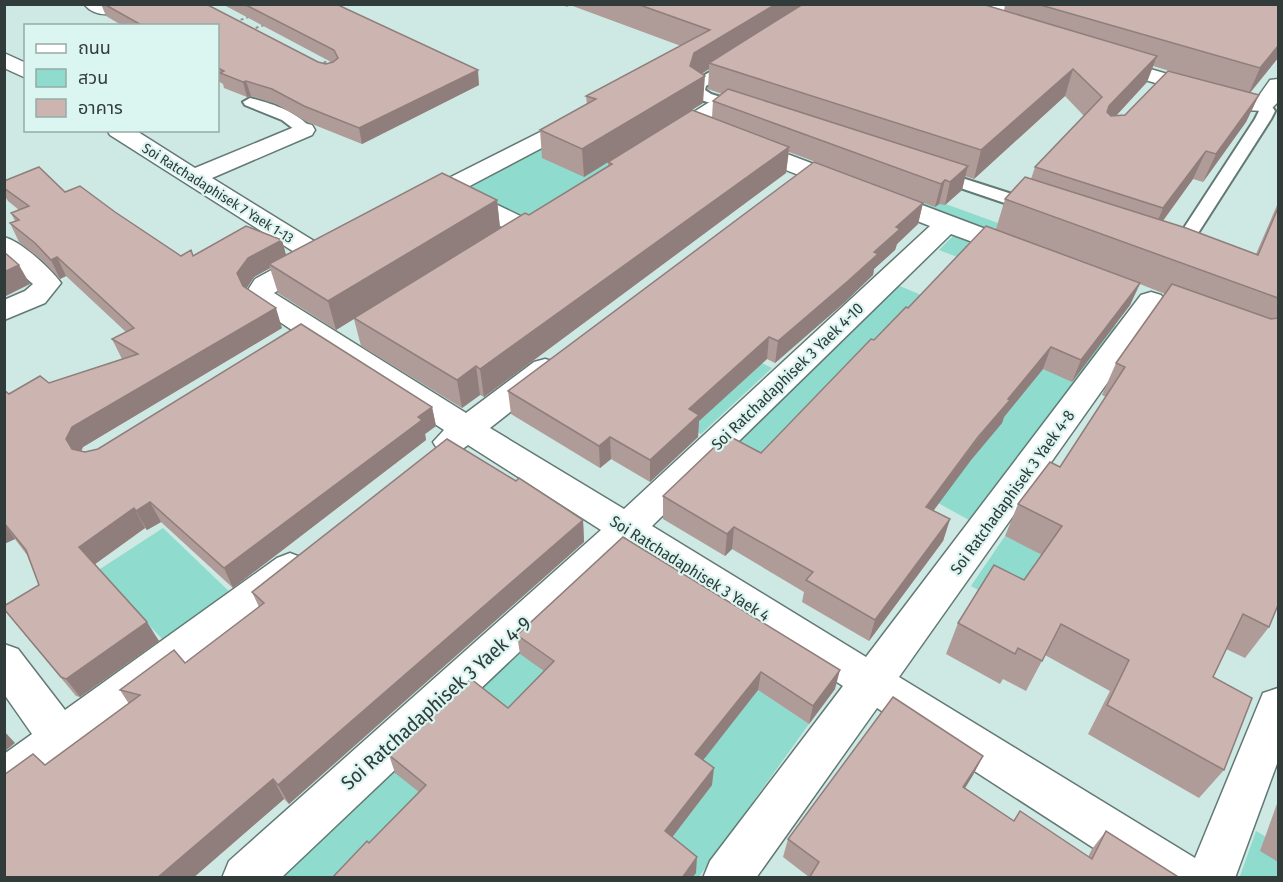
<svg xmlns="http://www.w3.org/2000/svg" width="1283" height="882" viewBox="0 0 1283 882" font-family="'Fira Sans Condensed','Noto Sans Thai',sans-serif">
	<rect width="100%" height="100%" fill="#cee8e3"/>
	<g fill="#8fdbcd">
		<polygon points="579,123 640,147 524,219 462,188"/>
		<polygon points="876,179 1012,228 1003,237 866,187"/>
		<polygon points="954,235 988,248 973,263 939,250"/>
		<polygon points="895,284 933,300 778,463 737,441"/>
		<polygon points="1080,311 1117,326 969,520 929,498"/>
		<polygon points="749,357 772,368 701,434 677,421"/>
		<polygon points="163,528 236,598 169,646 97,571"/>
		<polygon points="1005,536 1052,560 1020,613 971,586"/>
		<polygon points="543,632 580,658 363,877 278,878"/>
		<polygon points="758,690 809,724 699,877 643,878 706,756"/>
		<polygon points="1256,831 1278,844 1278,877 1240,876"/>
	</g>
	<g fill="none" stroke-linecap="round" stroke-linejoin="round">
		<defs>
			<g id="service">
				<polygon points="733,59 738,60 740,63 738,66 706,86 705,90 711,94 749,106 752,109 749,112 744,114 701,100 691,91 694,81"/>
				<path d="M250,98C271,103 299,112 312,130L304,135L299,133L282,120L245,105L243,102Z"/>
				<polygon points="1263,100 1268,101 1275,111 1271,119 1193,241 1177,256 1165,256 1162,252 1180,234 1255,119 1259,111 1256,104"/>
				<polygon points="934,169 1040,203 1043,207 1040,211 1028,211 928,177 926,174 928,171"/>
			</g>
			<g id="minor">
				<path d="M84,4H138L136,8C119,13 98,21 84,4Z"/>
				<path d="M994,4H1015L997,22L1012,28L1015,32L1012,36C1001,39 981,33 974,24Z"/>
				<polygon points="4,53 26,63 26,78 4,68"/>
				<polygon points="1106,56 1246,97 1258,97 1270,80 1278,79 1278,102 1271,109 1263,111 1245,110 1099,66 1096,62 1099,58"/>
				<polygon points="716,101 724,103 727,108 724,113 675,144 667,146 659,144 655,139 659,134 708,103"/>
				<polygon points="568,118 576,120 579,125 576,130 464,189 533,222 537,228 533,234 524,236 515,234 447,198 429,207 420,210 411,207 407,202 411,197"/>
				<path d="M304,123L312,125L315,130L312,135L212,178L327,249L331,255L327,261L274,293L466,413L534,362L545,359L556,362L560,369L556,376L490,428L624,509L930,226L737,151L733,146L737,141L745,139L753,141L1028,245L1032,251L1028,257L1019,259L951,234L652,526L866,657L1141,295L1151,292L1161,295L1165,301L1161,307L899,677L1195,858L1263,693L1278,688V761L1235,878H1140L877,708L756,878H703L710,861L843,686L629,548L281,878H222L229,861L601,530L468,445C458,453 450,454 438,450L433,442L444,430L251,303L246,293L255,279L299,255L110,135L107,130H135L195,168Z"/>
				<path d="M4,237C22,242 50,268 61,283L45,303L4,320V300L25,291L33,284L4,259Z"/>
				<polygon points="290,553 303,558 309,568 303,578 20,795 4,801 4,754 32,734 4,694 4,644 18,649 65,710 277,558"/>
			</g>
		</defs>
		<use href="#service" stroke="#627974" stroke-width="4"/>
		<use href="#minor" stroke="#627974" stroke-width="3"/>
		<g stroke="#869895" stroke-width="2" stroke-dasharray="3 3" stroke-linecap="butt">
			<polyline points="235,22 251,16"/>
			<polyline points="250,30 267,24"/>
			<polyline points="318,65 333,59"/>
		</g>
		<use href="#service" fill="#fff" fill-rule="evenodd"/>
		<use href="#minor" fill="#fff" fill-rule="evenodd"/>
	</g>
	<g fill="#af9b97" fill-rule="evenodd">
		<polygon points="101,4 206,4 318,62 326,64 333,63 222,4 336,4 479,85 362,144 307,122 276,104 251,96 247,97 224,88 223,84 218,81 218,26 123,26 106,16"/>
		<path d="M561,4H991L988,7L1004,11L1005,4H1278V58L1250,93L1259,95L1246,122L1203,182L1193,179L1163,221L1256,254L1278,203V605L1269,627L1245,658L1226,649L1213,677L1224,770L1199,798L1088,734L1110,691L1045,655L1026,691L1003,679L1000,684L946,654L958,623L1024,580L1042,555L1005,536L1018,504L1060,467L1106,397L1102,395L1116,363L1165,294L1140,284L1130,305L1072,382L1043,369L1004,417L1002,423L971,460L933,510L950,519L943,541L869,641L802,602L804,592L732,549L725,556L663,519V496L761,453L908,308L996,229L1005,199L1031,179L1035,167L1084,116L1065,96L974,179L965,176L962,190L945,205L939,204L935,207L789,152L786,173L484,397L480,395L462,408L361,346L354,319L336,330L278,293L270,268L254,277L247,288L282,328L83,447L81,451L85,452L432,407L436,426L425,434L426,440L233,588L161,522L147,530L145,528L95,564L159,641L80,697L76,696L18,626L4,609L39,585L27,555L15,539L4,544L9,394L49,383L122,359L112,339L126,332L66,276L60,279L44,262L19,242L10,223L15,221L11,213L19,210L8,201L4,195V181L65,192L115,212L181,256H193L282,240L286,255L497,200L500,228L529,215L608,166V162L584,177L542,158L540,130L587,105L586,96L681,46L570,5L567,7ZM1153,66L1173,72L1125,115L1116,116L1147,82ZM709,69L708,89L722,94L713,101L712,117L692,110L703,103L701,74Z"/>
		<polygon points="923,203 918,224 897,244 895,250 874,269 873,275 844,303 775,363 767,359 699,421 698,437 650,482 611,459 600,468 511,414 508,391"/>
		<polygon points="516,481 583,520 584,542 289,804 284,799 193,878 4,878 45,765 129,704 120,690 185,663 259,607 252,592"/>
		<polygon points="623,537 835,689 809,724 758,690 703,760 712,785 672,837 696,873 369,843 419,792 395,773 389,755 508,708 544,671 520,654 517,635"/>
		<polygon points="983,756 973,775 965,788 1014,821 1088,857 1092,849 1106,831 1180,878 809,877 783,857 788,839"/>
		<polygon points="1278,801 1278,862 1260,851"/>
	</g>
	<g fill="#8f7e7b">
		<polygon points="776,4 814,4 709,63 709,69 693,79 705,76 703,103 584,177 582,149 690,66 694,53"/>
		<polygon points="1278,46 1278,58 1248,95 1260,68"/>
		<polygon points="1157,56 1147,82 1099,134 1109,106"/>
		<polygon points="1073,69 1065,96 974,179 981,150"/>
		<polygon points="478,70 479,85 362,144 359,128"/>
		<polygon points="246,81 251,96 247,97 243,82"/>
		<polygon points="1259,95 1246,122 1203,182 1216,154"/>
		<polygon points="789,147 786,173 484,397 480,369"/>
		<polygon points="1206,151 1193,179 1151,237 1163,208"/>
		<polygon points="968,166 962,190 945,205 950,182"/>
		<polygon points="945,180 939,204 935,207 941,184"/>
		<polygon points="497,200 500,228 336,330 328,301"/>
		<polygon points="923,203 918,224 897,244 895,250 874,269 873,275 844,303 775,363 778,341 874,252 896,227"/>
		<polygon points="282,240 287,259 269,264 270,268 254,277 244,292 237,273 248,258"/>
		<polygon points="57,257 66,276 60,279 51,260"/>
		<polygon points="19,265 30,284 4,297 4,272"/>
		<polygon points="1140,283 1130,305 1072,382 1081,360"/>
		<polygon points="276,308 282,328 83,447 77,459 66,439 72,427"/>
		<polygon points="769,337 767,359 699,421 698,437 650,482 650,460 689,409"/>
		<polygon points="1051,347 1043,369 1004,417 1002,423 971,460 920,529 926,507 1008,399"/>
		<polygon points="476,366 480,395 462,408 457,380"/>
		<polygon points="432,407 436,426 425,434 426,440 233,588 224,568 418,417"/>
		<polygon points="610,437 611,459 600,468 599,446"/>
		<polygon points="150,502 161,522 147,530 136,511"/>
		<polygon points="134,508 145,528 91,567 79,547"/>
		<polygon points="950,519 943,541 869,641 875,620"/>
		<polygon points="583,520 584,542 289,804 278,785"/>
		<polygon points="4,524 15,539 4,544"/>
		<polygon points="734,527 732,549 725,556 727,534"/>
		<polygon points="147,622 159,641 80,697 66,679"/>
		<polygon points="840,670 835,689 809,724 813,706"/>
		<polygon points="761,672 758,690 694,772 695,754"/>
		<polygon points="4,731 15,743 4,752"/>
		<polygon points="983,756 973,775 954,806 963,787"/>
		<polygon points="714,768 712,785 664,848 665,831"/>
		<polygon points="273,779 284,799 193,878 157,878"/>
		<polygon points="697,857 696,873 692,878 682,878"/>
	</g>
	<g fill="#ccb4b0" stroke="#8f7e7b" stroke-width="1.5">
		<polygon points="104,4 206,4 318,62 326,64 333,62 338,58 334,50 244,4 336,4 478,70 359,128 304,106 272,89 246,81 243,82 220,73 224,71 218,68 218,26 143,26"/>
		<polygon points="637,4 776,4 694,53 690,66 705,76 582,149 540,130 596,99 586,96 710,30"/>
		<polygon points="803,4 982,4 1157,56 1109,106 1107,112 1111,116 1125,115 1168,71 1259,95 1216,154 1206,151 1163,208 1035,167 1102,97 1073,69 981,150 709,63"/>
		<polygon points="1037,4 1278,4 1278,46 1260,68"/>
		<polygon points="728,89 968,166 950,182 945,180 941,184 713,101"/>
		<polygon points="692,110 789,147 480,369 476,366 457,380 354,318 525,213 529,215 612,164 608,162"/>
		<polygon points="814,162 923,203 896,227 900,229 874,252 878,254 848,281 778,341 769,337 689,409 699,415 650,460 610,437 599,446 508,391"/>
		<polygon points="39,167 65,192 80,186 115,212 181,256 191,250 193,256 246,226 282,240 248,258 237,273 243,286 276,308 72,427 66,439 72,449 85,452 98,449 301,324 432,407 418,417 422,420 224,568 150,502 136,511 134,508 79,547 147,622 66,679 61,677 4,609 4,606 39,585 26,550 4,523 4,390 9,394 40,376 49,383 138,354 112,339 134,328 57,257 51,260 35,243 10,223 19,220 11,213 29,206 4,188 4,181"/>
		<polygon points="442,173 497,200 328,301 269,264"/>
		<polygon points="1025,177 1186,228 1258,255 1278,208 1278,298 1005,199"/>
		<polygon points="986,226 1140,283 1081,360 1051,347 1008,399 1010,400 978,437 926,507 950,519 875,620 806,580 813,572 734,527 727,534 663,496 727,435 761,453 871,339 874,340 906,307 908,308"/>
		<polygon points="4,252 19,265 4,272"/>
		<polygon points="1172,284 1271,319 1278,318 1278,605 1269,627 1243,614 1213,677 1252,698 1224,770 1107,705 1129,660 1061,624 1042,661 1018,648 1015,654 958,623 994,565 1024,580 1062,526 1018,504 1050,462 1060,467 1125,367 1116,363"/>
		<polygon points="447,439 516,481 519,478 583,520 278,785 273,779 157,878 4,878 4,775 33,754 45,765 140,695 120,690 174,650 185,663 264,603 252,592"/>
		<polygon points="623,537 840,670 813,706 761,672 695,754 714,768 665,831 697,857 682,878 332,878 367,841 369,843 426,785 389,755 471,679 508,708 554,661 517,635"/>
		<polygon points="893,697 983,756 963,787 1014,821 1020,811 1092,859 1106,831 1180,878 809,878 819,862 788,839"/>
	</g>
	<g text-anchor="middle" stroke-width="4.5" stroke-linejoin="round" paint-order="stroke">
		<g font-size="14" fill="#313b39" stroke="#dbf5f0">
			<text transform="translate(218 193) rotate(32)" y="5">Soi Ratchadaphisek 7 Yaek 1-13</text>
		</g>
		<g font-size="16" fill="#313b39" stroke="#dbf5f0">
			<text transform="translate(787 376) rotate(-44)" y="6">Soi Ratchadaphisek 3 Yaek 4-10</text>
			<text transform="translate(1012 492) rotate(-54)" y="6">Soi Ratchadaphisek 3 Yaek 4-8</text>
			<text transform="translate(690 568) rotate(32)" y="6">Soi Ratchadaphisek 3 Yaek 4</text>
		</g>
		<g font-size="20" fill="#313b39" stroke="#dbf5f0">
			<text transform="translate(436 703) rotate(-42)" y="7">Soi Ratchadaphisek 3 Yaek 4-9</text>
		</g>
	</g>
	<rect width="1283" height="882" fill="none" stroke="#313b39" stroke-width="12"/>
	<rect x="24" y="24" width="195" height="108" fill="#dbf5f0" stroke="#97aba7" stroke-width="1.5"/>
	<rect x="36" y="44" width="30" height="9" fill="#ffffff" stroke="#97aba7" stroke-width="1.5"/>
	<text x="78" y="54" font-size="18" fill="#313b39">ถนน</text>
	<rect x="36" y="69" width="30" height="18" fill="#8fdbcd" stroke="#97aba7" stroke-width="1.5"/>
	<text x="78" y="84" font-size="18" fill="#313b39">สวน</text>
	<rect x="36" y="99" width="30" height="18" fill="#ccb4b0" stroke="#97aba7" stroke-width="1.5"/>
	<text x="78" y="114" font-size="18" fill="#313b39">อาคาร</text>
</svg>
